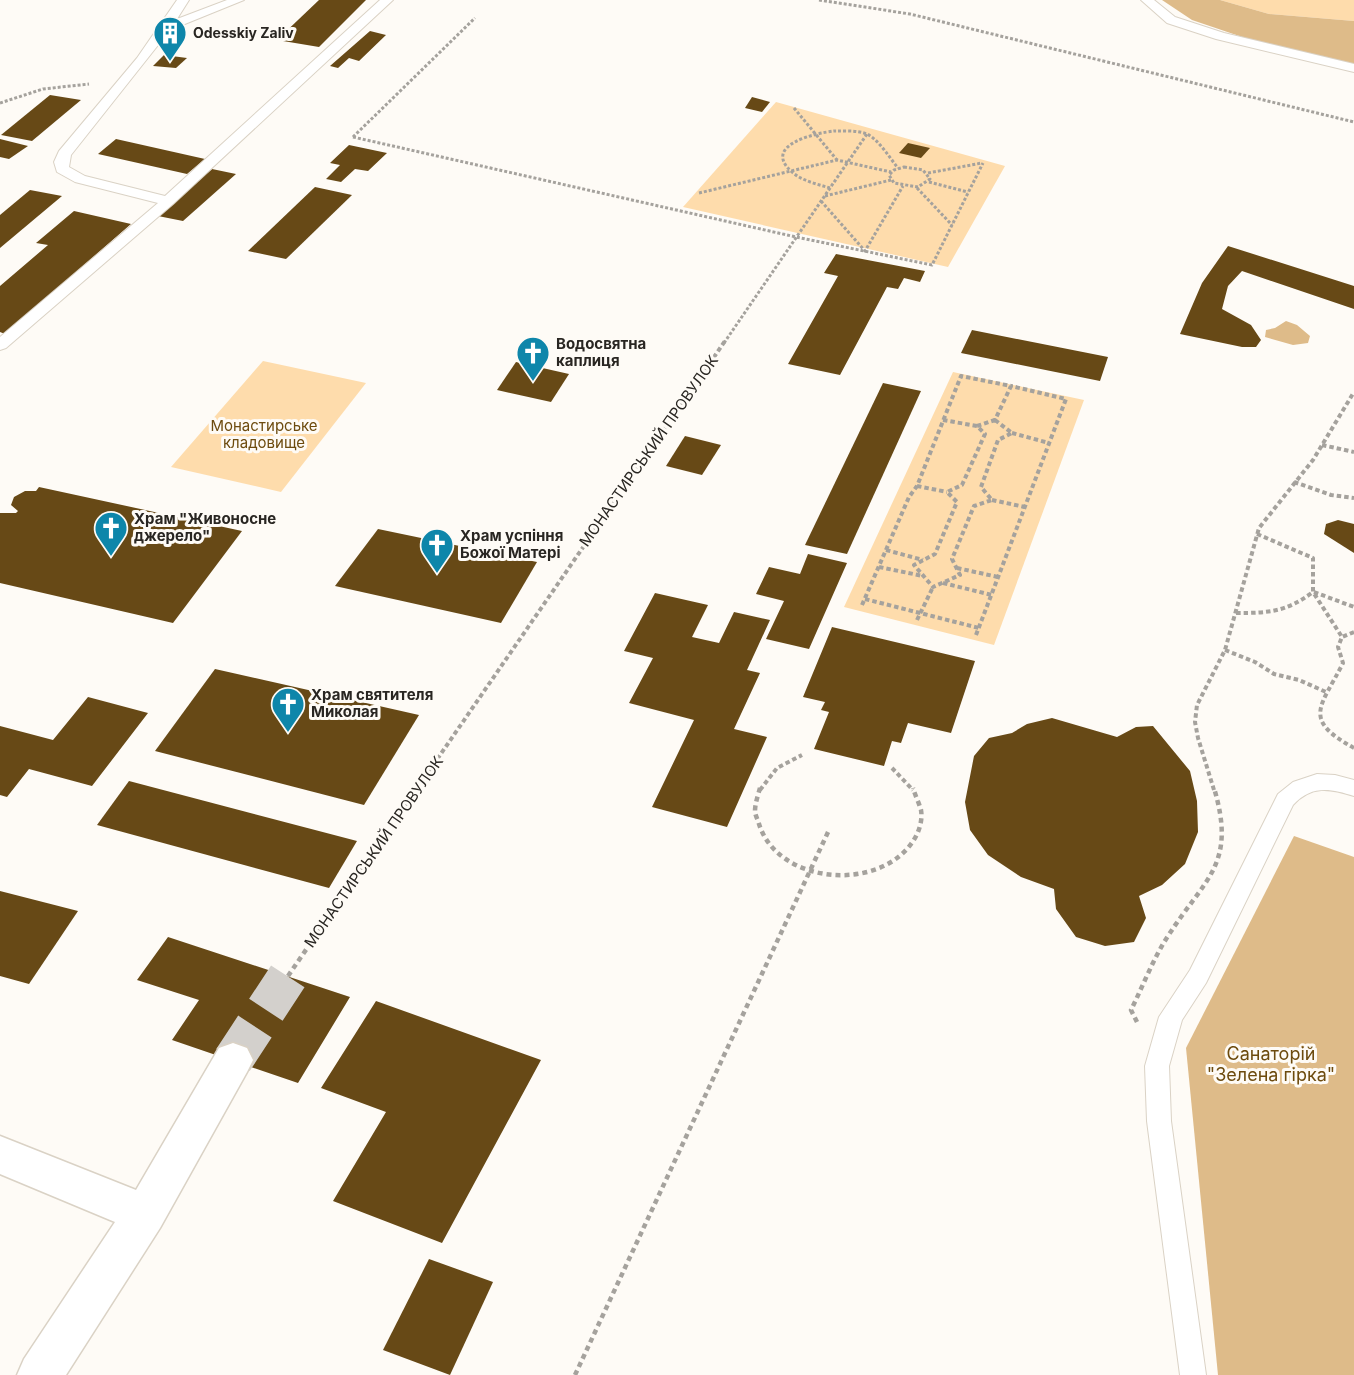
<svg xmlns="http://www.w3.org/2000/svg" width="1354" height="1375" viewBox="0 0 1354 1375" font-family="Inter,sans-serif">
	<rect width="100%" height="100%" fill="#fefbf6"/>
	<g fill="#fedcac">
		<polygon points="1220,0 1354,0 1354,21 1269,14"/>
		<polygon points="776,102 1005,166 948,267 683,207"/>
		<polygon points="263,361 366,383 281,492 171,467"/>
		<polygon points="953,372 1084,400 994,645 844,607"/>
	</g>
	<g fill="#debb89">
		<polygon points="1162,0 1220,0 1269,14 1354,21 1354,64 1254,41 1192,20"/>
		<polygon points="1286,321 1297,325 1310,336 1308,343 1293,345 1265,337 1266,330 1275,328"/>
		<polygon points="1294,836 1354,857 1354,1375 1218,1375 1186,1048"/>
	</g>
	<g fill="#674916">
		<polygon points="319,0 366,0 319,47 277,40"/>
		<polygon points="370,31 386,35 359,61 349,58 338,68 330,66"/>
		<polygon points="164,55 187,58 176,68 153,66"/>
		<polygon points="50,95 81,100 32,141 1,135"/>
		<polygon points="752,97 770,102 762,112 745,108"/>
		<polygon points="0,139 28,146 9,159 0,157"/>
		<polygon points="116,139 205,159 187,174 98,154"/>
		<polygon points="908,143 930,148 921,158 899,153"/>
		<polygon points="349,145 387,153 368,171 355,169 341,182 326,179 340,165 330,163"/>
		<polygon points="212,169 236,174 183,221 158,216"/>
		<polygon points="315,187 352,195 286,259 248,251"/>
		<polygon points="30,190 62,196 0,248 0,215"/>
		<polygon points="74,211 131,224 5,334 0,332 0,286 48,245 36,243"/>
		<polygon points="1228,246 1354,286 1354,309 1242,271 1228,286 1222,309 1251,325 1261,340 1256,347 1242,347 1180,334 1202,283"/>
		<polygon points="836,254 925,271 920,282 904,278 898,289 887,287 840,375 788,364 838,276 824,273"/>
		<polygon points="972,330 1108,357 1100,381 961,353"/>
		<polygon points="516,362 569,374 551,402 497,390"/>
		<polygon points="883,383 921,391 847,554 805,545"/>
		<polygon points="685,436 721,445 702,475 666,466"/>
		<polygon points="39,487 242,531 173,623 0,583 0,513 16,513 18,511 11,505 14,497 25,491 36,491"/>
		<polygon points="1338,520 1354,524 1354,553 1324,534 1326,524"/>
		<polygon points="378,529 537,562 501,623 335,586"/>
		<polygon points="808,554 847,563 809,649 766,639 784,601 756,594 769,567 800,574"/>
		<polygon points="655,593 708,605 692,637 719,643 734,612 770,620 747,670 760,673 734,729 767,737 727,827 652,807 694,720 629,703 653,658 624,651"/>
		<polygon points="832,627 975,661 951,733 908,723 901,743 892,741 884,766 814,749 829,712 821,710 825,702 803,697"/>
		<polygon points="215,669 419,715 364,805 155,751"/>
		<polygon points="88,697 148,713 92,786 29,769 7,797 0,795 0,726 53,740"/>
		<polygon points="1052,718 1117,737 1136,727 1153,726 1190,771 1197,801 1198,832 1185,864 1162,885 1139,896 1146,918 1134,942 1105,946 1076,937 1056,909 1054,889 1021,877 988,855 970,830 965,802 974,756 989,738 1012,733 1027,724"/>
		<polygon points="129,781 357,841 329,888 97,825"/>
		<polygon points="0,891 78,911 29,984 0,976"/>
		<polygon points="168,937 350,997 298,1083 172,1040 199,1000 137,980"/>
		<polygon points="376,1001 541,1060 442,1243 333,1201 386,1112 321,1088"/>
		<polygon points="429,1259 493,1282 450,1375 383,1350"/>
	</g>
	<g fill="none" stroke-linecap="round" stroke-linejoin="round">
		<polyline stroke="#d3d0cc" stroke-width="40" stroke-dasharray="40 20" stroke-linecap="butt" points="233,1060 288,976"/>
		<defs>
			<g id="service">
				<polygon points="177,0 189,0 177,19 227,0 244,0 170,30 71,155 69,167 85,176 165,196 380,0 393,0 173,204 6,348 0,350 0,337 158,203 75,182 57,172 54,162 59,151 137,58"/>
				<polygon points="1141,0 1154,0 1175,17 1224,33 1354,64 1354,72 1216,39 1167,23"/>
				<path d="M1317,774L1335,775L1354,780V796C1330,788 1311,785 1293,805L1206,983L1182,1020L1169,1066L1171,1121L1206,1375H1180L1147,1121L1145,1066L1159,1017L1190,970L1278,794L1293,782Z"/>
			</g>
			<polygon id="minor" points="233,1043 247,1048 253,1060 247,1072 160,1228 66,1375 17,1375 24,1359 115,1222 0,1174 0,1136 136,1190 219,1048"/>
		</defs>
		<use href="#service" stroke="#dad2c5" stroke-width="2"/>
		<use href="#minor" stroke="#dad2c5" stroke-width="3"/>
		<g stroke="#a5a29d" stroke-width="3" stroke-dasharray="3 2" stroke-linecap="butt">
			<polyline points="819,0 910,14 1354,122"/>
			<polyline points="0,103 43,89 89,84"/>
			<polyline points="794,108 837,160"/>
			<polyline points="353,137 796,237 932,265 983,163"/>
			<polyline points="353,137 475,18"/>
			<polygon points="904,167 923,170 930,179 918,187 894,183 889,175 894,170"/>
			<polyline points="928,173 982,163"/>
			<polyline points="929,182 968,192"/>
			<path d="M830,188C817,184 802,181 792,172C761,145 816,133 834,131C844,131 857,130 867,134C879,140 889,157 898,168"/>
			<polyline points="917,188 952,225"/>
			<polyline points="699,193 837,160 891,172"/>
			<polyline points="825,196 891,180"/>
			<polyline points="821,201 865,251 903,186"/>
			<polyline points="724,343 867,134"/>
		</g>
		<g stroke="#a5a29d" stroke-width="4" stroke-dasharray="4.5 3" stroke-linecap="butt">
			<polyline points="943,420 977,426"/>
			<polygon points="995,420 1012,433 998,440 981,487 992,500 974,506 952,559 960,575 933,587 914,565 935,554 957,502 947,492 962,485 985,434 977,426"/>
			<polyline points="1012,433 1049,443"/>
			<polyline points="1322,445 1354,452"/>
			<polyline points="1294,482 1331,495 1354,498"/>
			<polyline points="917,486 947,492"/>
			<polyline points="992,500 1025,507"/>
			<polyline points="1257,534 1313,558 1313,592 1342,637"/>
			<polyline points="886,550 923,560"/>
			<polyline points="879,567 923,576"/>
			<polyline points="957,568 998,577"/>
			<polyline points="943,583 992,595"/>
			<polyline points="1314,592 1354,607"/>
			<polyline points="865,599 979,628"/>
			<polyline points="862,605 909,497 917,486 961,376 1011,386 995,420"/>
			<path d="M1236,613C1269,613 1286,612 1313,592"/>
			<polyline points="917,620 933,587"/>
			<path d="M1354,632L1342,637L1338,647L1343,663C1321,707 1301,719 1354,748"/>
			<polyline points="976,635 1066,399 1011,386"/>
			<polyline points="1225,650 1255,662 1274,674 1299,680 1326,692"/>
			<polyline points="892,768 913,790"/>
			<polyline points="416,790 725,341"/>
			<polyline points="760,790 777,768 802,755"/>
			<polyline points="1214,790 1198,738 1195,722 1197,705 1225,650 1259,528 1313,460 1354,392"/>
		</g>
		<g stroke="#a5a29d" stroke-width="4.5" stroke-dasharray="5 4" stroke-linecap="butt">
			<path d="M760,788C758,795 755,804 755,811C755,815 758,820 759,824C778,884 876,892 911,844C918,835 923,822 921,810C919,803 915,795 913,788"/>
			<polyline points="288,976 417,788"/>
			<path d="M1137,1022L1131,1010C1143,986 1153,959 1168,936C1205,878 1237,865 1214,788"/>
			<polyline points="575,1375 829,830"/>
		</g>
		<use href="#service" fill="#fff" fill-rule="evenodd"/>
		<use href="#minor" fill="#fff" fill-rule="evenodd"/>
	</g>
	<defs>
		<symbol id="building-pin" viewBox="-11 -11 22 30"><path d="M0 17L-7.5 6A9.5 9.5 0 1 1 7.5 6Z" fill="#0e86aa" stroke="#fefbf6"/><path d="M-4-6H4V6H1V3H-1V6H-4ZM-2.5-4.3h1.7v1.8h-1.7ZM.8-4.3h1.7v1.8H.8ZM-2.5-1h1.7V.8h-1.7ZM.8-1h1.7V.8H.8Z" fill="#fff"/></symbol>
		<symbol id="church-pin" viewBox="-11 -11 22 30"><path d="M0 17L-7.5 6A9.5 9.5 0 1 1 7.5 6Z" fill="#0e86aa" stroke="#fefbf6"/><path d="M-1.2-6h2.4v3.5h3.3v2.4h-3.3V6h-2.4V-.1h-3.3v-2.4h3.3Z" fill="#fff"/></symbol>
	</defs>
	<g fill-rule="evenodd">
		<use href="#building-pin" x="151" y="14" width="38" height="52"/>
		<use href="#church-pin" x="514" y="334" width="38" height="52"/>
		<use href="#church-pin" x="92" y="509" width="38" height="52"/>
		<use href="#church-pin" x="418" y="526" width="38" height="52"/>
		<use href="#church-pin" x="269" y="685" width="38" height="52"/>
	</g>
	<g text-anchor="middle" stroke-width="6" stroke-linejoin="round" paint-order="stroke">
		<g font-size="14" font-weight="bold" fill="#292622" stroke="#fefbf6" text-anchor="start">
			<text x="193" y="38">Odesskiy Zaliv</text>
		</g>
		<g font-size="15" font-weight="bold" fill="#292622" stroke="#fefbf6" text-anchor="start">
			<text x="556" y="349">Водосвятна<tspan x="556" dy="17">каплиця</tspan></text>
			<text x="134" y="524">Храм "Живоносне<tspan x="134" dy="17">джерело"</tspan></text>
			<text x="460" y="541">Храм успіння<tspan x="460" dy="17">Божої Матері</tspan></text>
			<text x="311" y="700">Храм святителя<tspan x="311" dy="17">Миколая</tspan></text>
		</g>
		<g font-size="15" fill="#6d4b0e" stroke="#fefbf6">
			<text x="264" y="431">Монастирське<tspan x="264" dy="17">кладовище</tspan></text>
		</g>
		<g font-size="15" fill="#292622" stroke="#fefbf6">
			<text transform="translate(649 451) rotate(-55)" y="5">МОНАСТИРСЬКИЙ ПРОВУЛОК</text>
			<text transform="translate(374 852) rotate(-55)" y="5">МОНАСТИРСЬКИЙ ПРОВУЛОК</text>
		</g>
		<g font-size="18" fill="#6d4b0e" stroke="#fefbf6">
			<text x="1271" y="1060">Санаторій<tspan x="1271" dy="21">"Зелена гірка"</tspan></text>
		</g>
	</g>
</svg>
